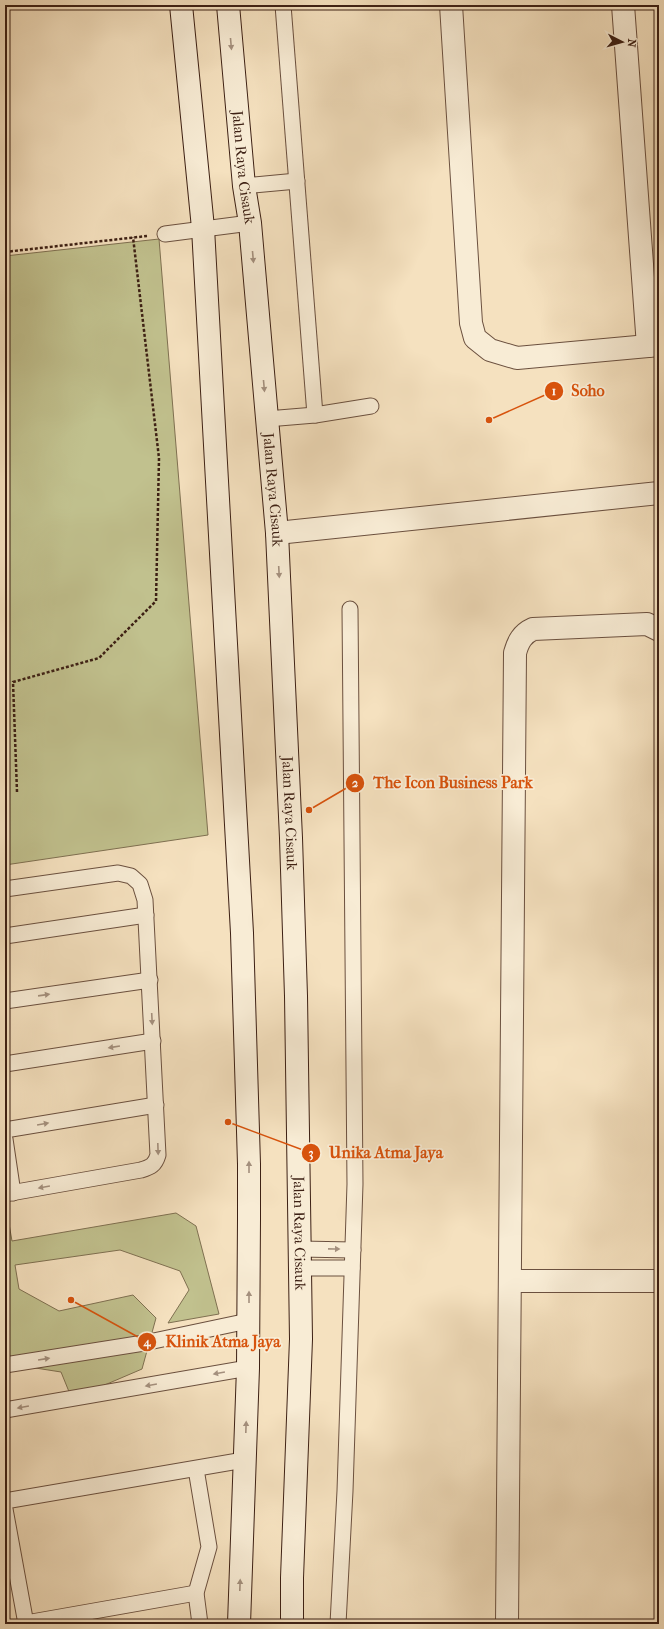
<svg xmlns="http://www.w3.org/2000/svg" width="664" height="1629" viewBox="0 0 664 1629" font-family="'IM FELL French Canon',serif">
	<rect width="100%" height="100%" fill="#f5e1bf"/>
	<filter id="stains"><feTurbulence type="fractalNoise" baseFrequency=".005" numOctaves="4"/><feColorMatrix values="0 0 0 0 .2 0 0 0 0 .09 0 0 0 0 .02 0 0 0 .5 -.17"/></filter>
	<radialGradient id="worn" r=".72"><stop offset=".6" stop-color="#630" stop-opacity="0"/><stop offset="1" stop-color="#630" stop-opacity=".3"/></radialGradient>
	<g fill="#c1c18e" stroke="#7f7051">
		<polygon points="159,239 208,835 5,865 5,256"/>
		<polygon points="5,1201 12,1241 176,1213 196,1226 219,1314 168,1323 189,1290 180,1271 120,1250 15,1265 19,1289 59,1311 133,1295 156,1318 142,1369 72,1399 61,1372 10,1364 5,1357"/>
	</g>
	<g fill="none" stroke-linecap="round" stroke-linejoin="round">
		<defs>
			<g id="service">
				<polyline points="283,5 315,415"/>
				<polyline points="244,186 297,181"/>
				<polyline points="165,234 250,223"/>
				<polyline points="267,419 315,415 371,406"/>
				<path d="M5,889L118,873L131,876L140,884L145,900L158,1155C155,1165 151,1167 141,1170L5,1194"/>
				<polyline points="5,936 146,915"/>
				<polyline points="5,1001 150,980"/>
				<polyline points="5,1064 153,1041"/>
				<polyline points="5,1130 156,1105"/>
				<polyline points="5,1139 13,1193"/>
				<polyline points="300,1249 353,1250"/>
				<polyline points="300,1268 352,1268"/>
				<polyline points="5,1365 144,1343 248,1321"/>
				<polyline points="5,1410 248,1368"/>
				<polyline points="196,1469 209,1547 196,1593 200,1624"/>
				<polyline points="5,1501 244,1460"/>
				<polyline points="5,1509 26,1624"/>
				<polyline points="26,1623 196,1593"/>
				<polyline points="338,1624 345,1491 355,1184 350,609"/>
			</g>
			<g id="minor">
				<polyline points="451,5 471,323 475,338 490,350 517,358 659,345"/>
				<polyline points="623,5 648,346"/>
				<polyline points="277,533 659,493"/>
				<polyline points="510,1281 659,1281"/>
				<path d="M507,1624L515,653C518,642 522,634 533,629L647,624L659,630"/>
			</g>
			<g id="secondary">
				<polyline points="181,5 203,228 242,933 249,1164 249,1219 248,1368 239,1624"/>
				<path id="s1" d="M228,5L244,186L250,223L277,533L291,838L296,996L301,1339L292,1578V1624"/>
			</g>
		</defs>
		<use href="#service" stroke="#6b503f" stroke-width="17"/>
		<use href="#minor" stroke="#6b503f" stroke-width="24"/>
		<use href="#secondary" stroke="#3d2014" stroke-width="24"/>
		<g stroke="#3d2014" stroke-width="2.5" stroke-dasharray="3 2" stroke-linecap="butt">
			<polyline points="5,252 147,236"/>
			<polyline points="17,792 13,682 99,658 156,601 159,458 133,237"/>
		</g>
		<use href="#service" stroke="#f8ecd5" stroke-width="15"/>
		<use href="#minor" stroke="#f8ecd5" stroke-width="22"/>
		<use href="#secondary" stroke="#f8ecd5" stroke-width="22"/>
	</g>
	<defs><path id="oneway-solid" d="M-6-.8H1V-3.2L6.5 0L1 3.2V.8H-6Z"/></defs>
	<g fill="#a4907e">
		<use href="#oneway-solid" transform="translate(231 44) rotate(85)"/>
		<use href="#oneway-solid" transform="translate(253 257) rotate(85)"/>
		<use href="#oneway-solid" transform="translate(264 386) rotate(85)"/>
		<use href="#oneway-solid" transform="translate(279 572) rotate(87)"/>
		<use href="#oneway-solid" transform="translate(44 995) rotate(-8)"/>
		<use href="#oneway-solid" transform="translate(152 1019) rotate(87)"/>
		<use href="#oneway-solid" transform="translate(114 1047) rotate(171)"/>
		<use href="#oneway-solid" transform="translate(43 1124) rotate(-10)"/>
		<use href="#oneway-solid" transform="translate(158 1149) rotate(88)"/>
		<use href="#oneway-solid" transform="translate(249 1167) rotate(-90)"/>
		<use href="#oneway-solid" transform="translate(44 1187) rotate(170)"/>
		<use href="#oneway-solid" transform="translate(334 1249) rotate(1)"/>
		<use href="#oneway-solid" transform="translate(249 1297) rotate(-90)"/>
		<use href="#oneway-solid" transform="translate(44 1359) rotate(-9)"/>
		<use href="#oneway-solid" transform="translate(219 1373) rotate(170)"/>
		<use href="#oneway-solid" transform="translate(151 1385) rotate(170)"/>
		<use href="#oneway-solid" transform="translate(23 1407) rotate(170)"/>
		<use href="#oneway-solid" transform="translate(246 1427) rotate(-88)"/>
		<use href="#oneway-solid" transform="translate(240 1585) rotate(-88)"/>
	</g>
	<g text-anchor="middle" stroke-width="3.5" stroke-linejoin="round" paint-order="stroke">
		<g font-size="15" fill="#3d2014" stroke="#f8ecd5">
			<text dy="5" stroke="none"><textPath href="#s1" startOffset="163">Jalan Raya Cisauk</textPath></text>
			<text dy="5" stroke="none"><textPath href="#s1" startOffset="487">Jalan Raya Cisauk</textPath></text>
			<text dy="5" stroke="none"><textPath href="#s1" startOffset="811">Jalan Raya Cisauk</textPath></text>
			<text dy="5" stroke="none"><textPath href="#s1" startOffset="1231">Jalan Raya Cisauk</textPath></text>
		</g>
	</g>
	<path fill="none" stroke="#d7530d" stroke-width="1.5" d="M489 420L554 391M309 810L355 783M228 1122L311 1153M71 1300L147 1342"/>
	<g fill="#d7530d" stroke="#f8ecd5" stroke-width="1.5">
		<circle cx="489" cy="420" r="4"/>
		<circle cx="309" cy="810" r="4"/>
		<circle cx="228" cy="1122" r="4"/>
		<circle cx="71" cy="1300" r="4"/>
		<circle cx="554" cy="391" r="10"/>
		<circle cx="355" cy="783" r="10"/>
		<circle cx="311" cy="1153" r="10"/>
		<circle cx="147" cy="1342" r="10"/>
	</g>
	<g font-size="12" text-anchor="middle" font-weight="bold" fill="#fff">
		<text x="554" y="395">1</text>
		<text x="355" y="787">2</text>
		<text x="311" y="1157">3</text>
		<text x="147" y="1346">4</text>
	</g>
	<g font-size="16" text-anchor="middle" font-weight="bold" fill="#d7530d" stroke="#f8ecd5" stroke-width="3.5" stroke-linejoin="round" paint-order="stroke">
		<text x="588" y="396">Soho</text>
		<text x="453" y="788">The Icon Business Park</text>
		<text x="386" y="1158">Unika Atma Jaya</text>
		<text x="223" y="1347">Klinik Atma Jaya</text>
	</g>
	<rect width="664" height="1629" fill="none" stroke="#f5e1bf" stroke-width="20"/>
	<rect x="6" y="6" width="652" height="1617" fill="none" stroke="#3d2014" stroke-width="2"/>
	<rect x="10" y="10" width="644" height="1609" fill="none" stroke="#3d2014"/>
	<g transform="translate(622 42) rotate(96)" stroke="#f8ecd5" stroke-width="3" paint-order="stroke">
	<path d="M0-3L7 15L0 10L-7 15Z" fill="#3d2014"/>
	<text y="-6" font-size="11" font-weight="bold" text-anchor="middle" fill="#3d2014">N</text>
	</g>
	<rect width="100%" height="100%" filter="url(#stains)"/>
	<rect width="100%" height="100%" fill="url(#worn)"/>
</svg>
